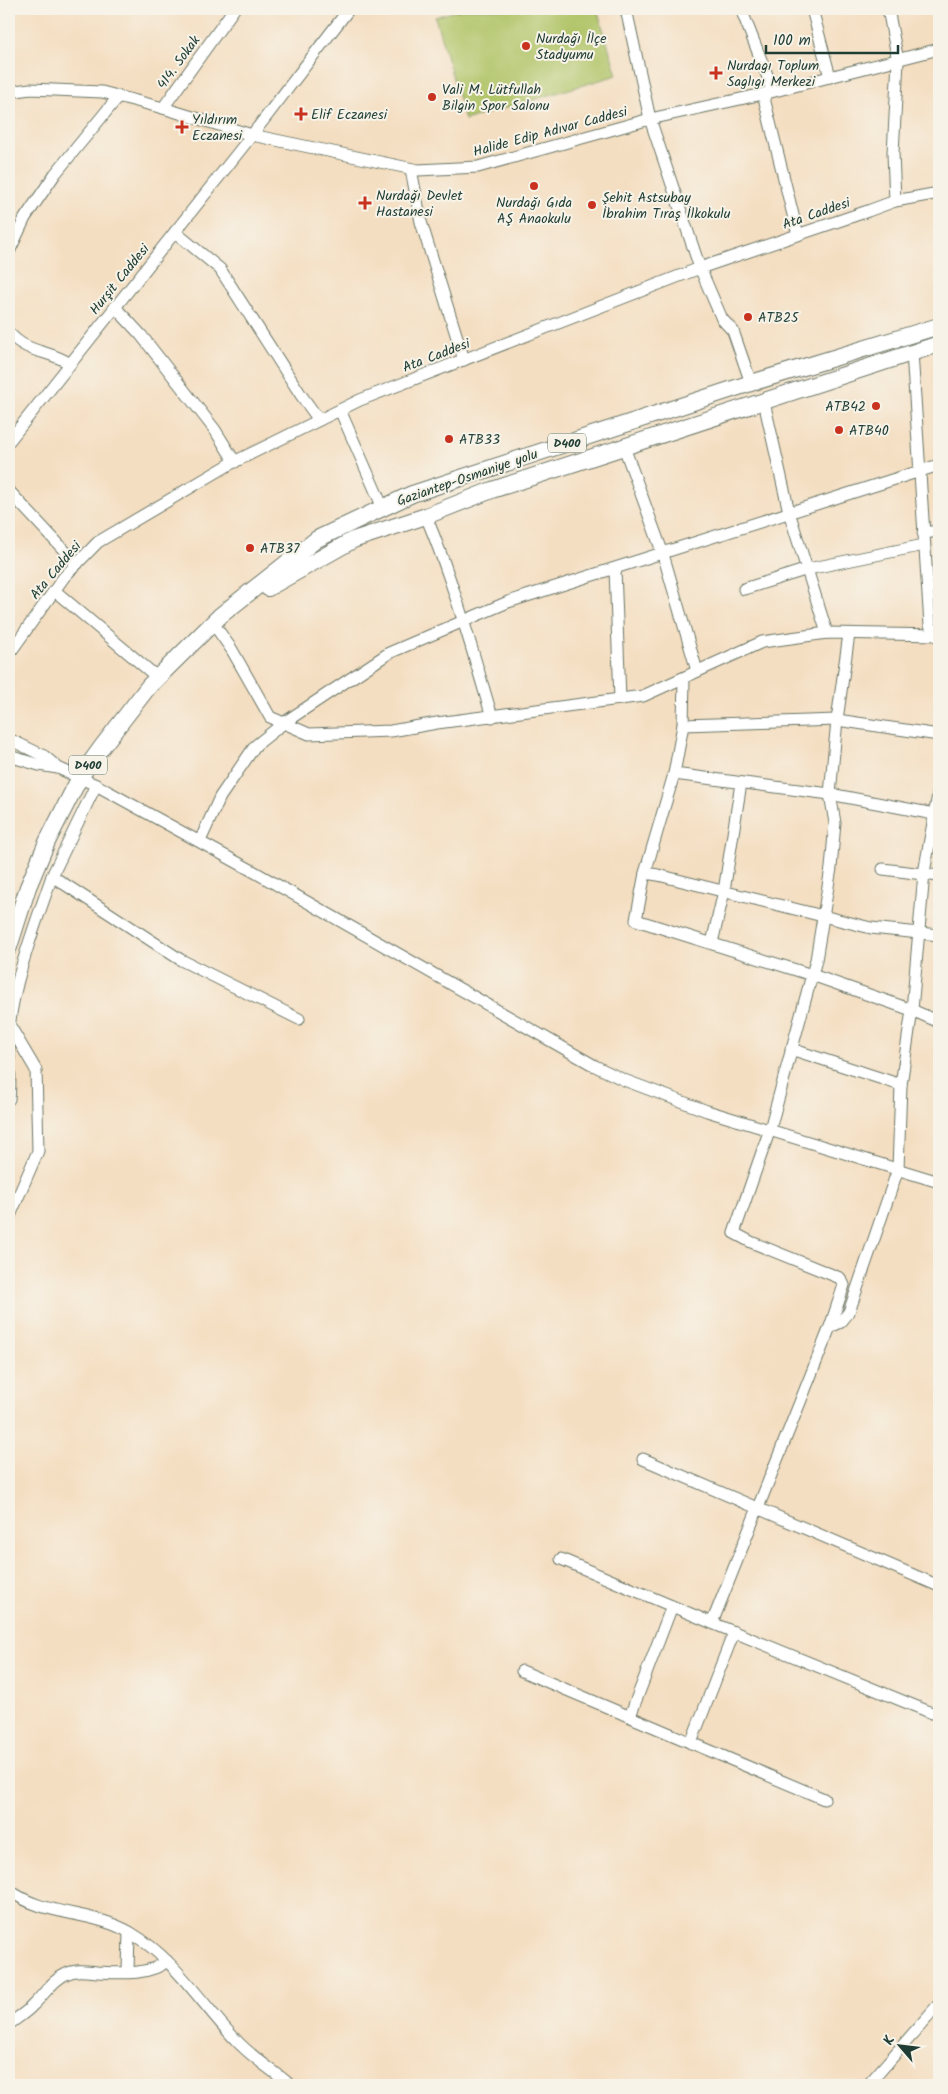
<svg xmlns="http://www.w3.org/2000/svg" width="948" height="2094" viewBox="0 0 948 2094" font-family="Kalam,sans-serif">
	<rect width="100%" height="100%" fill="#f7f3e8"/>
	<filter id="ink" filterUnits="userSpaceOnUse"><feTurbulence type="fractalNoise" baseFrequency=".02" numOctaves="2"/><feDisplacementMap in="SourceGraphic" scale="10" xChannelSelector="R" yChannelSelector="G"/><feConvolveMatrix kernelMatrix="1 2 1 2 8 2 1 2 1" color-interpolation-filters="sRGB"/></filter>
	<filter id="wash" filterUnits="userSpaceOnUse"><feTurbulence type="fractalNoise" baseFrequency=".0096" numOctaves="4" result="noise"/><feDisplacementMap in="SourceGraphic" scale="20" xChannelSelector="R" yChannelSelector="G"/><feGaussianBlur stdDeviation="1.12" result="paint"/><feColorMatrix in="noise" values="0 0 0 0 0 0 0 0 0 0 0 0 0 0 0 0 0 1.4 0 .05"/><feComposite in="paint" operator="in"/></filter>
	<g filter="url(#wash)">
		<rect width="100%" height="100%" fill="#f4dec1"/>
		<polygon fill="#b1c569" stroke="#68814e" points="463,9 597,9 617,75 465,120 435,17"/>
	</g>
	<g filter="url(#ink)">
		<g fill="none" stroke-linecap="round" stroke-linejoin="round">
			<defs>
				<g id="minor">
					<polyline points="626,9 650,119 700,268 722,319 733,331 751,383"/>
					<polyline points="741,9 769,80 771,91"/>
					<polyline points="812,9 830,77"/>
					<polyline points="888,9 898,61 893,153 895,201"/>
					<polyline points="9,92 30,89 102,92 163,108 252,135 418,170 478,167 650,119 763,94 939,49"/>
					<polyline points="763,94 798,235"/>
					<polyline points="163,108 234,9"/>
					<polyline points="411,169 421,222 464,360"/>
					<polyline points="175,232 220,269 301,395 319,420"/>
					<polyline points="9,252 25,218 55,174 118,97"/>
					<polyline points="115,307 141,335 215,430 235,462"/>
					<path d="M9,333C29,355 48,349 70,364"/>
					<polyline points="912,352 930,625 939,638"/>
					<polyline points="764,402 789,512 827,633"/>
					<polyline points="340,410 383,508"/>
					<polyline points="9,441 252,135 349,9"/>
					<polyline points="624,447 663,554 697,671"/>
					<polyline points="9,491 77,564"/>
					<path d="M426,516C453,581 472,649 492,717"/>
					<polyline points="923,533 939,531"/>
					<polyline points="615,569 620,699"/>
					<polyline points="744,589 808,569 924,545"/>
					<polyline points="55,591 158,678"/>
					<polyline points="213,623 232,650 270,717 309,734 391,731 437,723 643,696 762,642 827,633 939,635"/>
					<polyline points="9,654 64,577 98,542 232,463 360,400 700,268 868,211 895,201 939,193"/>
					<polyline points="683,725 837,720 939,735"/>
					<polyline points="9,739 44,756 57,767"/>
					<polyline points="9,756 39,765 58,768 96,785 251,870 595,1066 624,1080 707,1111 939,1182"/>
					<polyline points="674,774 683,725 684,678"/>
					<polyline points="939,815 830,794 674,774 645,873 636,920 812,975 912,1010 939,1022"/>
					<polyline points="200,841 220,797 255,746 285,722 389,653 508,602 939,465"/>
					<polyline points="883,869 939,876"/>
					<polyline points="645,873 658,875 871,928 939,935"/>
					<polyline points="52,876 96,785"/>
					<polyline points="712,943 724,891 741,783"/>
					<polyline points="791,1049 901,1085"/>
					<path d="M9,1099C12,1075 7,1053 9,1030C13,981 36,923 52,876L181,960L299,1019"/>
					<polyline points="9,1218 38,1151 36,1070 10,1026"/>
					<polyline points="830,1327 841,1322 849,1312 898,1169 901,1085 912,1010 924,873 939,789"/>
					<polyline points="643,1459 939,1586"/>
					<polyline points="561,1559 712,1623 932,1713"/>
					<polyline points="712,1623 830,1327 844,1285 840,1278 751,1242 734,1233 770,1129 816,960 831,868 835,823 830,794 837,720 849,634"/>
					<polyline points="522,1671 824,1799"/>
					<polyline points="630,1716 672,1606"/>
					<polyline points="691,1743 734,1632"/>
					<path d="M9,1890C44,1917 93,1910 131,1933C175,1959 200,2002 235,2039C251,2057 272,2069 290,2085"/>
					<polyline points="128,1971 129,1932"/>
					<path d="M9,2024C17,2018 26,2013 33,2005C44,1995 52,1980 66,1974C76,1969 86,1971 97,1972C119,1973 149,1976 167,1961"/>
					<polyline points="868,2085 939,2004"/>
				</g>
				<g id="highway">
					<polyline points="268,588 353,540 426,516 492,490 939,344"/>
					<polyline points="9,947 28,887 47,842 80,777 101,748 149,686 221,615 317,539 412,494 751,383 939,326"/>
				</g>
			</defs>
			<use href="#minor" stroke="#6a7565" stroke-width="13"/>
			<use href="#highway" stroke="#6a7565" stroke-width="18"/>
			<use href="#minor" stroke="#fff" stroke-width="11"/>
			<use href="#highway" stroke="#fff" stroke-width="16"/>
		</g>
	</g>
	<g fill="#c8321e" stroke="#f7f3e8" stroke-width="2">
		<circle cx="526" cy="46" r="5"/>
		<path d="M713.5 65.5h5v5h5v5h-5v5h-5v-5h-5v-5h5z"/>
		<circle cx="432" cy="97" r="5"/>
		<path d="M298.5 106.5h5v5h5v5h-5v5h-5v-5h-5v-5h5z"/>
		<path d="M179.5 119.5h5v5h5v5h-5v5h-5v-5h-5v-5h5z"/>
		<circle cx="534" cy="186" r="5"/>
		<path d="M362.5 195.5h5v5h5v5h-5v5h-5v-5h-5v-5h5z"/>
		<circle cx="592" cy="205" r="5"/>
		<circle cx="748" cy="317" r="5"/>
		<circle cx="876" cy="406" r="5"/>
		<circle cx="839" cy="430" r="5"/>
		<circle cx="449" cy="439" r="5"/>
		<circle cx="250" cy="548" r="5"/>
	</g>
	<g text-anchor="middle" stroke-width="4" stroke-linejoin="round" paint-order="stroke">
		<g fill="#f7f3e8" stroke="#60746a" stroke-width="1">
			<rect x="548" y="433.5" width="38" height="19" rx="4"/>
			<rect x="69" y="755.5" width="38" height="19" rx="4"/>
		</g>
		<g font-size="12" font-weight="bold" fill="#1f3d34">
			<text x="567" y="447">D400</text>
			<text x="88" y="769">D400</text>
		</g>
		<g font-size="14" fill="#1f3d34" stroke="#f7f3e8" text-anchor="start">
			<text x="536" y="43">Nurdağı İlçe<tspan x="536" dy="16">Stadyumu</tspan></text>
			<text x="727" y="70">Nurdagı Toplum<tspan x="727" dy="16">Saglıgı Merkezi</tspan></text>
			<text x="442" y="94">Vali M. Lütfullah<tspan x="442" dy="16">Bilgin Spor Salonu</tspan></text>
			<text x="311" y="119">Elif Eczanesi</text>
			<text x="192" y="124">Yıldırım<tspan x="192" dy="16">Eczanesi</tspan></text>
			<text x="376" y="200">Nurdağı Devlet<tspan x="376" dy="16">Hastanesi</tspan></text>
			<text x="602" y="202">Şehit Astsubay<tspan x="602" dy="16">İbrahim Tıraş İlkokulu</tspan></text>
			<text x="534" y="207" text-anchor="middle">Nurdağı Gıda<tspan x="534" dy="16">AŞ Anaokulu</tspan></text>
			<text x="758" y="322">ATB25</text>
			<text x="866" y="411" text-anchor="end">ATB42</text>
			<text x="849" y="435">ATB40</text>
			<text x="459" y="444">ATB33</text>
			<text x="260" y="553">ATB37</text>
		</g>
		<g font-size="14" fill="#1f3d34" stroke="#f7f3e8">
			<text transform="translate(178 62) rotate(-54)" y="5">414. Sokak</text>
			<text transform="translate(550 131) rotate(-15)" y="5">Halide Edip Adıvar Caddesi</text>
			<text transform="translate(816 213) rotate(-19)" y="5">Ata Caddesi</text>
			<text transform="translate(119 279) rotate(-51)" y="5">Hurşit Caddesi</text>
			<text transform="translate(436 355) rotate(-21)" y="5">Ata Caddesi</text>
			<text transform="translate(467 477) rotate(-19)" y="5">Gaziantep-Osmaniye yolu</text>
			<text transform="translate(55 570) rotate(-50)" y="5">Ata Caddesi</text>
		</g>
	</g>
	<rect width="948" height="2094" fill="none" stroke="#f7f3e8" stroke-width="30"/>
	<g transform="translate(900 2046) rotate(298)" stroke="#f7f3e8" stroke-width="4" paint-order="stroke">
	<path d="M0-4L9 19L0 12L-9 19Z" fill="#1f3d34"/>
	<text y="-8" font-size="14" font-weight="bold" text-anchor="middle" fill="#1f3d34">K</text>
	</g>
	<path d="M766 45v8h132v-8" fill="none" stroke="#1f3d34" stroke-width="2.5"/>
	<text x="773" y="45" font-size="15" fill="#1f3d34" stroke="#f7f3e8" stroke-width="4" paint-order="stroke">100 m</text>
</svg>
